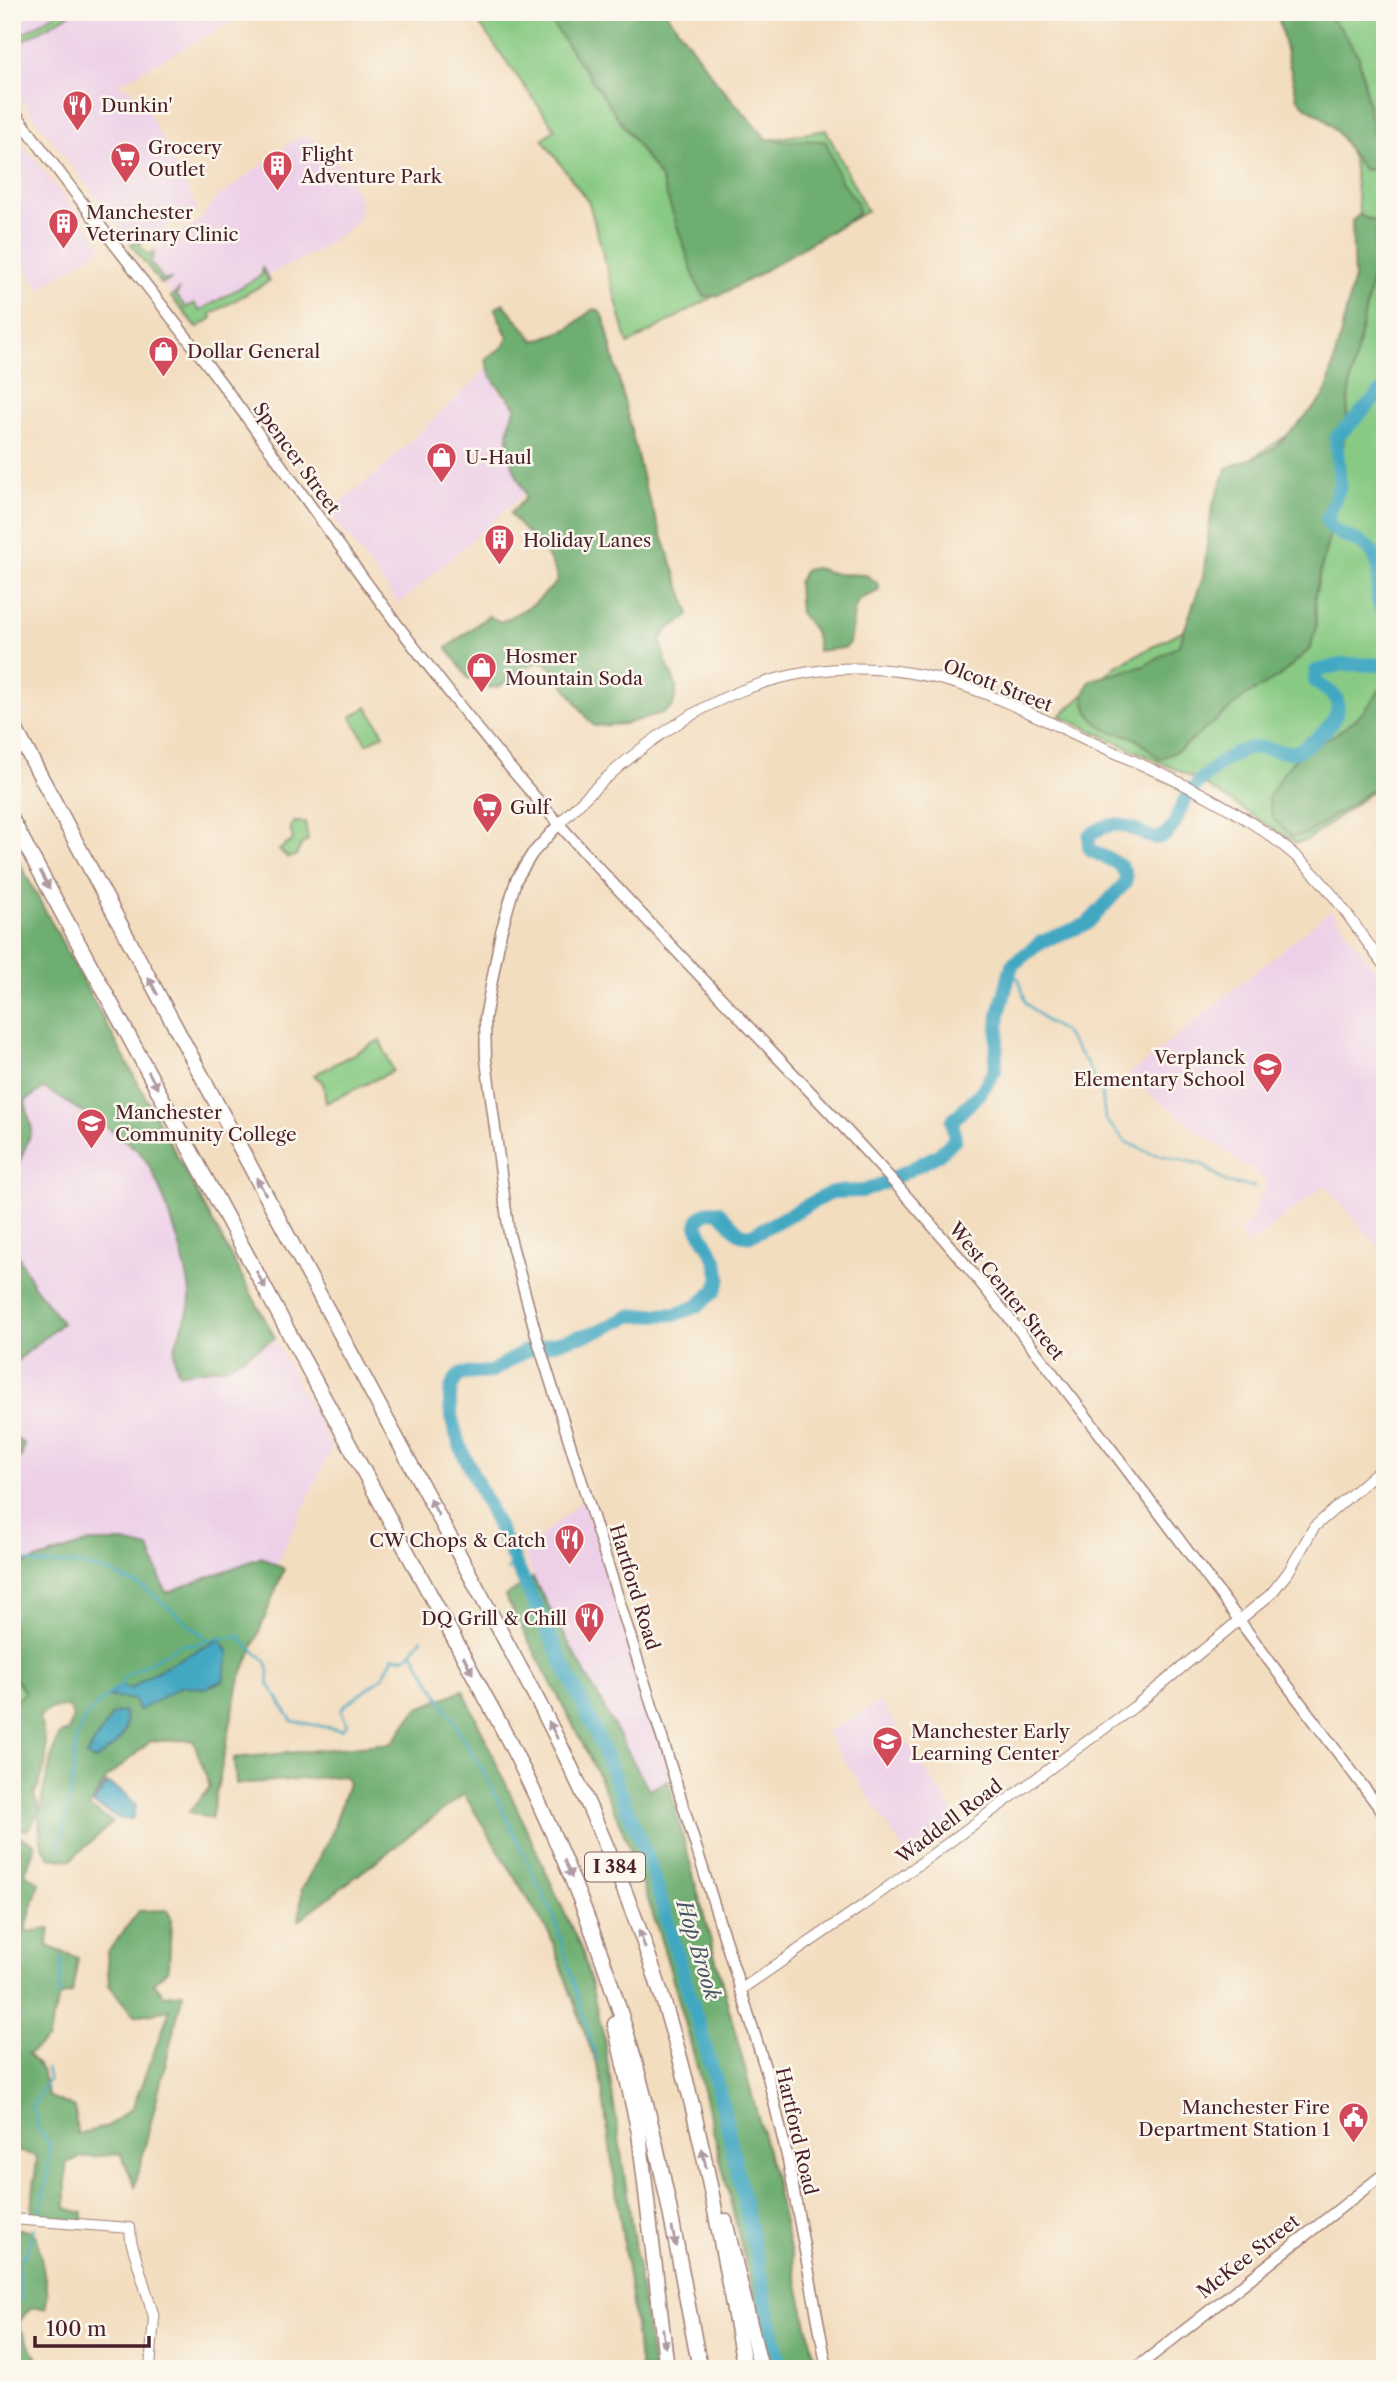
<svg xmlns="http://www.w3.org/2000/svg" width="1397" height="2381" viewBox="0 0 1397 2381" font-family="'Libre Caslon Text',serif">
	<rect width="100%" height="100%" fill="#fbf7ec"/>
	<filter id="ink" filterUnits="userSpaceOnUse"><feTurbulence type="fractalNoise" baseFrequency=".0143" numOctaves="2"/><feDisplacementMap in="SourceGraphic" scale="14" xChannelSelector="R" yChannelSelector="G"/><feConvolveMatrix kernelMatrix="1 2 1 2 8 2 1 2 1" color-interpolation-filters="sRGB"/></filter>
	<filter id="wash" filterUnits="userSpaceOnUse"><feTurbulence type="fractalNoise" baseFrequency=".00686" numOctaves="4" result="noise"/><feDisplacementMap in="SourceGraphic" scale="28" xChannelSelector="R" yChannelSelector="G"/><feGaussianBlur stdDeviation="1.57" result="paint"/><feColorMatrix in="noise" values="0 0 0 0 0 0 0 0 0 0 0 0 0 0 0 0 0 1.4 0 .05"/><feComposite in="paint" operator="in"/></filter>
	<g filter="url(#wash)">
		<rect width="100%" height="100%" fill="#f3ddbf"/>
		<g fill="#edd0e8">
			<polygon points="12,12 250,12 116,85 120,88 122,85 137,95 134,99 148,111 198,210 142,239 140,247 149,256 157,247 200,221 215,200 290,143 306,135 329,152 346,175 358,195 361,210 356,223 319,250 267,276 269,281 211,314 212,318 197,328 12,88"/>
			<polygon points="12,130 103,247 41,288 12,252"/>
			<polygon points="487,369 500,392 516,407 508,455 525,493 399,604 329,511 376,474"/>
			<polygon points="12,853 332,1447 244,1634 12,1627"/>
			<polygon points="1331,910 1385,983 1385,1255 1325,1185 1248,1245 1238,1231 1251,1220 1267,1182 1127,1077"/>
			<polygon points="584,1499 672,1779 650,1790 533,1578 524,1551"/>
			<polygon points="880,1702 961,1823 910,1860 826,1732"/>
		</g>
		<g fill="#88ca83" stroke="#697457" stroke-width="2">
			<polygon points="59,12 73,12 12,47 12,40"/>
			<polygon points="471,12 657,12 756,142 826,130 867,211 628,344 589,203 542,139 555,129"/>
			<polygon points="1293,12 1385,12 1385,782 1307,840 1296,843 1194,778 1060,716 1116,666 1195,624 1225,476 1327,409 1363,242 1353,161"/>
			<polygon points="142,239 140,247 150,256 153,251 155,254 150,262 164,280 172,279 161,284 131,244"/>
			<polygon points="262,267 269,281 211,314 212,318 197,328 171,297 180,289 176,295 186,308 194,303 199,311 262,275"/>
			<polygon points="367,707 384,734 367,744 351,717"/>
			<polygon points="294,822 305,822 308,840 301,845 296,856 288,858 279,850 293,840 290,827"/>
			<polygon points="380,1040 393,1071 326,1103 323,1083 314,1075"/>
			<polygon points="12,1675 25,1692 12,1705"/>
		</g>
		<g fill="#6eae71" stroke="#5c664e" stroke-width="2">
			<path d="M544,12H666L719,85L766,138C776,144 807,138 826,142L840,179L857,203L858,214L754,277L718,296H704L696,282L661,179Z"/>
			<path d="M1277,12H1323L1342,30L1359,57L1372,126L1375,163L1369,170H1364C1350,155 1342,134 1327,121C1316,111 1305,110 1297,97Z"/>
			<path d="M1359,215L1377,222L1373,273L1351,380L1336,507L1315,595L1316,626L1311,648L1280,676L1247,695L1181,749L1160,759C1150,753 1144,743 1134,738C1126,733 1116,735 1107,730C1089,720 1076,699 1091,680L1144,666L1179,645L1203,577L1212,507L1227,468L1274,449L1323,398L1329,383L1354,278L1352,221Z"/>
			<path d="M503,303L535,341L568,329L593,309L598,310L604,318L645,488L689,612L688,617L666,631L661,640L665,660L677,687L673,706L665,712L625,724L594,726C582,715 554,664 543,662C530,659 511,687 490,688L483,680L468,678L447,648L488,616L501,622L534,604L557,582C556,553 524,535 510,513L525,499V493C510,462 500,441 516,407C503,390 488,381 486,358L503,347L508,338L495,309Z"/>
			<path d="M815,568L836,574L866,575L878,584L879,590C871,597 861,594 856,605C850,618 856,641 844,648L818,651C817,632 812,628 800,613L798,583L805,570Z"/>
			<path d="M1385,685V781L1307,834L1292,837L1273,819L1268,797C1279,782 1286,765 1301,754C1321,741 1343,732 1360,715C1370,706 1375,694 1385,685Z"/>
			<path d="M12,849L275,1338L228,1366L179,1374C165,1340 190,1327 190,1297C190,1270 158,1168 138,1151C111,1127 75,1108 44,1088L25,1101L32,1130L12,1181Z"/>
			<polygon points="12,1244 32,1283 62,1323 12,1365"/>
			<polygon points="12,1436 24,1444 21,1458 12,1461"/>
			<path d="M90,1542H124L149,1548L166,1593L262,1557L284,1569L239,1682L211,1819L189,1812L210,1787L193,1740L151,1741L107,1778L89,1807L113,1822L71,1860L49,1857C27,1828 48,1778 55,1744L60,1734L68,1731L73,1718L69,1707L52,1708L39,1717C49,1750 50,1763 34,1795L40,1811L27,1830L12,1826V1705L25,1692L12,1675V1568Z"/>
			<path d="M533,1578L649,1790L668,1781L772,2170L817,2369H772C728,2201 695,2031 637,1868C603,1773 551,1685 505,1596Z"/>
			<polygon points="463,1690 583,1953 604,2038 653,2369 641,2369 600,2075 550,1935 464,1794 299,1920 302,1889 332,1833 348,1783 344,1776 236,1784 234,1758 392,1743 417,1709"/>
			<polygon points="12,1833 36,1844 25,1873 39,1883 25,1932 50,1929 47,1946 78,1958 72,1993 59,1997 47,2040 28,2054 42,2070 48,2096 75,2108 77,2134 107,2127 133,2107 170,2010 134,2016 109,1985 107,1953 139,1911 167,1910 171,1918 169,1968 154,1983 164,1995 183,1993 135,2186 121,2154 79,2158 66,2163 66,2208 83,2213 83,2226 60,2218 31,2216 37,2156 12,2150"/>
			<polygon points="12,2227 32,2232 37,2237 48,2295 45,2308 30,2308 18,2324 38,2361 56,2369 12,2369"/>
		</g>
		<g fill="#42a8c2" stroke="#466476" stroke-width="2">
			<path d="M220,1639L229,1653L223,1681L204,1688L182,1686L138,1711L135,1700L107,1696L121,1686L131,1689C155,1668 191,1655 220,1639Z"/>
			<path d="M124,1711C132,1735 114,1747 95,1760L86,1756L112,1715Z"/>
			<polygon points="107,1783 126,1794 136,1806 132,1819 121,1819 93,1804"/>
		</g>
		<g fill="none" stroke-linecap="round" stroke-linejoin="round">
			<g stroke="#42a8c2" stroke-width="2.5">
				<polyline points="1008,973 1019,979 1026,1003 1047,1022 1063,1031 1086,1062 1102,1093 1105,1119 1126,1142 1150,1153 1201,1164 1228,1183 1255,1187"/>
				<polyline points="12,1557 38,1564 75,1564 105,1570 146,1589 208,1640"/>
				<polyline points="507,1570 515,1563"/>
				<polyline points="413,1652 488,1780 554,1917 597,2060"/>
				<path d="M58,1853C62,1833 68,1813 71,1793C78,1750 66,1732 104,1699C110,1693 112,1689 121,1686L123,1678L181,1644L194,1645L208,1640L240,1636C251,1658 274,1651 268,1683L292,1721L342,1730L347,1724L341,1711L345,1705L383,1677L393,1657C412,1661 411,1650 422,1638"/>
				<polyline points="59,1997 62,1959"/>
				<polyline points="39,2213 48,2176 49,2144 35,2124 37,2116 31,2109 49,2078 47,2069"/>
				<polyline points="12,2257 25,2256 34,2228"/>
				<polyline points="12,2332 20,2325 13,2306 21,2298 17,2257"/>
				<polyline points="12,2338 20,2343 19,2353 12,2357"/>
				<polyline points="12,2364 19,2369"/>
			</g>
			<g stroke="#42a8c2" stroke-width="14">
				<path d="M1385,388L1336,438L1340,485L1327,520C1334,538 1361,537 1372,552C1387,571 1369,596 1385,616"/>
				<path d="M781,2369L721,2098L649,1861L596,1733L463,1453C455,1433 439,1390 461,1374L491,1372L525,1351L599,1331L630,1316L677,1314L697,1306L715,1291L720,1278L716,1260L697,1226C698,1215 709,1209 719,1212L740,1234L750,1236L832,1192L864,1191L884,1183L938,1155L955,1139L952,1121L981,1092L995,1070L999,1014L1012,965L1041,942L1087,924L1125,883C1130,861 1102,859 1089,849V836C1127,806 1144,847 1163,836C1178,827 1176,813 1185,800C1197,781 1229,751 1252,748C1266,746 1280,754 1295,752C1310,745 1346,720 1336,698C1332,691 1320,687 1315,681L1316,671L1344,664L1385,665"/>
			</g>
		</g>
	</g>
	<g filter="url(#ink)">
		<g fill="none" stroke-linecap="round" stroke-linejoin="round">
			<defs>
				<g id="tertiary">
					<path d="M560,823C671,706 796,634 961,685C1004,699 1046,721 1087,740C1160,773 1239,805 1299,859C1333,889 1358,931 1385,967"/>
					<polyline points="740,1990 862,1906 1134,1707 1271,1594 1289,1571 1314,1527 1385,1465"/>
					<polyline points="12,2219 130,2228 131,2241 154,2317 150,2369"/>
				</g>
				<g id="secondary">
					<path d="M12,108C78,201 151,289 219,380C320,516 414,656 524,784C675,960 847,1117 992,1297C1129,1465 1253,1643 1385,1815"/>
					<polyline points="560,823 532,854 516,880 501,932 485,1018 486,1060 509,1234 537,1338 768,2077 788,2160 827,2369"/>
					<polyline points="1135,2369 1385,2173"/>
				</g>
				<g id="motorway">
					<path d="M12,723L540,1705C598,1817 647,1936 680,2058C708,2160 725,2265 745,2369"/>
					<path d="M12,820L499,1722C558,1835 606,1954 639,2077C665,2173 681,2271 700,2369"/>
					<polyline points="615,2024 639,2133 667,2369"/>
					<polyline points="725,2221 761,2369"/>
				</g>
			</defs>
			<use href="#tertiary" stroke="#9e7e75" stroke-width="12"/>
			<use href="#secondary" stroke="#9e7e75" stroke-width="13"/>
			<use href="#motorway" stroke="#9e7e75" stroke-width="17"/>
			<use href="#tertiary" stroke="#fff" stroke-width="10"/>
			<use href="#secondary" stroke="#fff" stroke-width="10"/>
			<use href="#motorway" stroke="#fff" stroke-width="14"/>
		</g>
		<defs><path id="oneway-solid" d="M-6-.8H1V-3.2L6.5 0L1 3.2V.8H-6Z" transform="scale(1.75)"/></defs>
		<g fill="#ae9aa0">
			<use href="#oneway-solid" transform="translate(45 880) rotate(62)"/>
			<use href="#oneway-solid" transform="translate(153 986) rotate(-118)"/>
			<use href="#oneway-solid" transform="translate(153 1080) rotate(62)"/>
			<use href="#oneway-solid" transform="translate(261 1186) rotate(-118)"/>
			<use href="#oneway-solid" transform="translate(261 1280) rotate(62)"/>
			<use href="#oneway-solid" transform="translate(434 1507) rotate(-118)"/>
			<use href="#oneway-solid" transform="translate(468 1665) rotate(62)"/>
			<use href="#oneway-solid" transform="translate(553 1730) rotate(-117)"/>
			<use href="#oneway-solid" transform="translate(568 1869) rotate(67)"/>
			<use href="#oneway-solid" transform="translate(642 1939) rotate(-109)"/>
			<use href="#oneway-solid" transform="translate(704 2158) rotate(-102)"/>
			<use href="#oneway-solid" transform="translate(674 2237) rotate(79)"/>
			<use href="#oneway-solid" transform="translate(664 2338) rotate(83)"/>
		</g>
	</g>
	<defs>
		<symbol id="restaurant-pin" viewBox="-11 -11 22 30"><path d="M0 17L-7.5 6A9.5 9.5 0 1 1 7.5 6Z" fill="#d1495b" stroke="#fbf7ec"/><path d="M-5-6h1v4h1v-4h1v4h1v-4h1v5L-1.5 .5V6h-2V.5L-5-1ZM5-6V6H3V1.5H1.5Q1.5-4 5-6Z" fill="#fff"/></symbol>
		<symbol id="supermarket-pin" viewBox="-11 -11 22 30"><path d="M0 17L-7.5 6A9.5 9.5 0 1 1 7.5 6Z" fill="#d1495b" stroke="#fbf7ec"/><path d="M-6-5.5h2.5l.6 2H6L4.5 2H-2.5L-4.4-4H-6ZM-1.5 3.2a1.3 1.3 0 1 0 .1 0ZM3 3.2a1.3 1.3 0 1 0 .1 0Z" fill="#fff"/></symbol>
		<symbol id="building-pin" viewBox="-11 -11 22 30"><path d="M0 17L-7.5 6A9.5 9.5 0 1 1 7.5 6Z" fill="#d1495b" stroke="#fbf7ec"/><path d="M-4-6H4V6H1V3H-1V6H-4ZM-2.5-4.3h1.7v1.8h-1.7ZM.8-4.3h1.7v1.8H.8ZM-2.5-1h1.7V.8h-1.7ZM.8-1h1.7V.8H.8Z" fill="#fff"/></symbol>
		<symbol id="shop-pin" viewBox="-11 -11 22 30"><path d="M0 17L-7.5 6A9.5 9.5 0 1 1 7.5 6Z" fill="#d1495b" stroke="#fbf7ec"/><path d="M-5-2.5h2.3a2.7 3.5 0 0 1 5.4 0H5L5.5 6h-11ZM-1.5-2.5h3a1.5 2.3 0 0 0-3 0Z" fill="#fff"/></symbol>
		<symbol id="school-pin" viewBox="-11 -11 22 30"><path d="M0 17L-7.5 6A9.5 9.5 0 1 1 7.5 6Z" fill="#d1495b" stroke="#fbf7ec"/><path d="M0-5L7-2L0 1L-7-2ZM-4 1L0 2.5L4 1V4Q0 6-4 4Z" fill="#fff"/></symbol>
		<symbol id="university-pin" viewBox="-11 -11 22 30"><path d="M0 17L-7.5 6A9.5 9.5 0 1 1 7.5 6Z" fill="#d1495b" stroke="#fbf7ec"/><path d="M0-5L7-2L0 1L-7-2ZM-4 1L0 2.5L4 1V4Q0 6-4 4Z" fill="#fff"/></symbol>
		<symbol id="civic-pin" viewBox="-11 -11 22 30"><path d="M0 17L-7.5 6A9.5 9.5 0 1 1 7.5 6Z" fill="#d1495b" stroke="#fbf7ec"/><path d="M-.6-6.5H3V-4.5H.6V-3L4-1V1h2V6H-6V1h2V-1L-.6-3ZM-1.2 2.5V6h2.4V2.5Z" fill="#fff"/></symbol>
	</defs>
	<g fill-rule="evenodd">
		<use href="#restaurant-pin" x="60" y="88" width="35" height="47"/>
		<use href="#supermarket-pin" x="108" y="140" width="35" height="47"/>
		<use href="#building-pin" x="260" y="148" width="35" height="47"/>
		<use href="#building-pin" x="46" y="206" width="35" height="47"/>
		<use href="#shop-pin" x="146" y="334" width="35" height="47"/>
		<use href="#shop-pin" x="424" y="440" width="35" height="47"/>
		<use href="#building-pin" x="482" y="522" width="35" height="47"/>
		<use href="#shop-pin" x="464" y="650" width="35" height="47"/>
		<use href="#supermarket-pin" x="470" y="790" width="35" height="47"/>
		<use href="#school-pin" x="1250" y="1050" width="35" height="47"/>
		<use href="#university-pin" x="74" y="1106" width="35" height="47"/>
		<use href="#restaurant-pin" x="552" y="1522" width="35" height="47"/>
		<use href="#restaurant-pin" x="572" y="1600" width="35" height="47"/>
		<use href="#school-pin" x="870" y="1724" width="35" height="47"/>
		<use href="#civic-pin" x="1336" y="2100" width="35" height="47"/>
	</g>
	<g text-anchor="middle" stroke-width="5" stroke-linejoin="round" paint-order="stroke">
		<rect fill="#fbf7ec" stroke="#7f6065" stroke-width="2" x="585" y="1852.5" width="60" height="29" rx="5"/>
		<g font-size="18" font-weight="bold" fill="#4a1f2b">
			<text x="615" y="1873">I 384</text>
		</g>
		<g font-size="19" fill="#4a1f2b" stroke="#fbf7ec" text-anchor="start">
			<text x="101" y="112">Dunkin'</text>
			<text x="148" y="154">Grocery<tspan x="148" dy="22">Outlet</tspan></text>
			<text x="301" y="161">Flight<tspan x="301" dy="22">Adventure Park</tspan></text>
			<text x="86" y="219">Manchester<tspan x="86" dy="22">Veterinary Clinic</tspan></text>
			<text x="187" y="358">Dollar General</text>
			<text x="465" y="464">U-Haul</text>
			<text x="523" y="547">Holiday Lanes</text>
			<text x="505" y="663">Hosmer<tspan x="505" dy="22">Mountain Soda</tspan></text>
			<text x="510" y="814">Gulf</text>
			<text x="1245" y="1064" text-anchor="end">Verplanck<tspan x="1245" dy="22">Elementary School</tspan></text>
			<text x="115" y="1119">Manchester<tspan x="115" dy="22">Community College</tspan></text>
			<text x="546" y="1547" text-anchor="end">CW Chops &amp; Catch</text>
			<text x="567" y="1625" text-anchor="end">DQ Grill &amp; Chill</text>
			<text x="911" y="1738">Manchester Early<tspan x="911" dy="22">Learning Center</tspan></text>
			<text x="1330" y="2114" text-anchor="end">Manchester Fire<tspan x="1330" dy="22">Department Station 1</tspan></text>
		</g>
		<g font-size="19" fill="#4a1f2b" stroke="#fbf7ec">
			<text transform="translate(297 458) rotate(54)" y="7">Spencer Street</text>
			<text transform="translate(998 685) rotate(21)" y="7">Olcott Street</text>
			<text transform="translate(1007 1291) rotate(51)" y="7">West Center Street</text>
			<text transform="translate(635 1587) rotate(73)" y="7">Hartford Road</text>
			<text transform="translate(949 1821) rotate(-37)" y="7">Waddell Road</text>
			<text transform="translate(797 2131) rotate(77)" y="7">Hartford Road</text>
			<text transform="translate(1248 2256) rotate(-38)" y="7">McKee Street</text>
		</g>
		<g font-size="21" font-style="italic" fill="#475667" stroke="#fbf7ec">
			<text transform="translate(698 1950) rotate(73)" y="7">Hop Brook</text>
		</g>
	</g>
	<rect width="1397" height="2381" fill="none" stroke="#fbf7ec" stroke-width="42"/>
	<path d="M35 2336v10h114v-10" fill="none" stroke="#4a1f2b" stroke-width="3.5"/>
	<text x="46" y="2336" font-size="21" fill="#4a1f2b" stroke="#fbf7ec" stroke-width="5" paint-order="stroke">100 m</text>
</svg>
